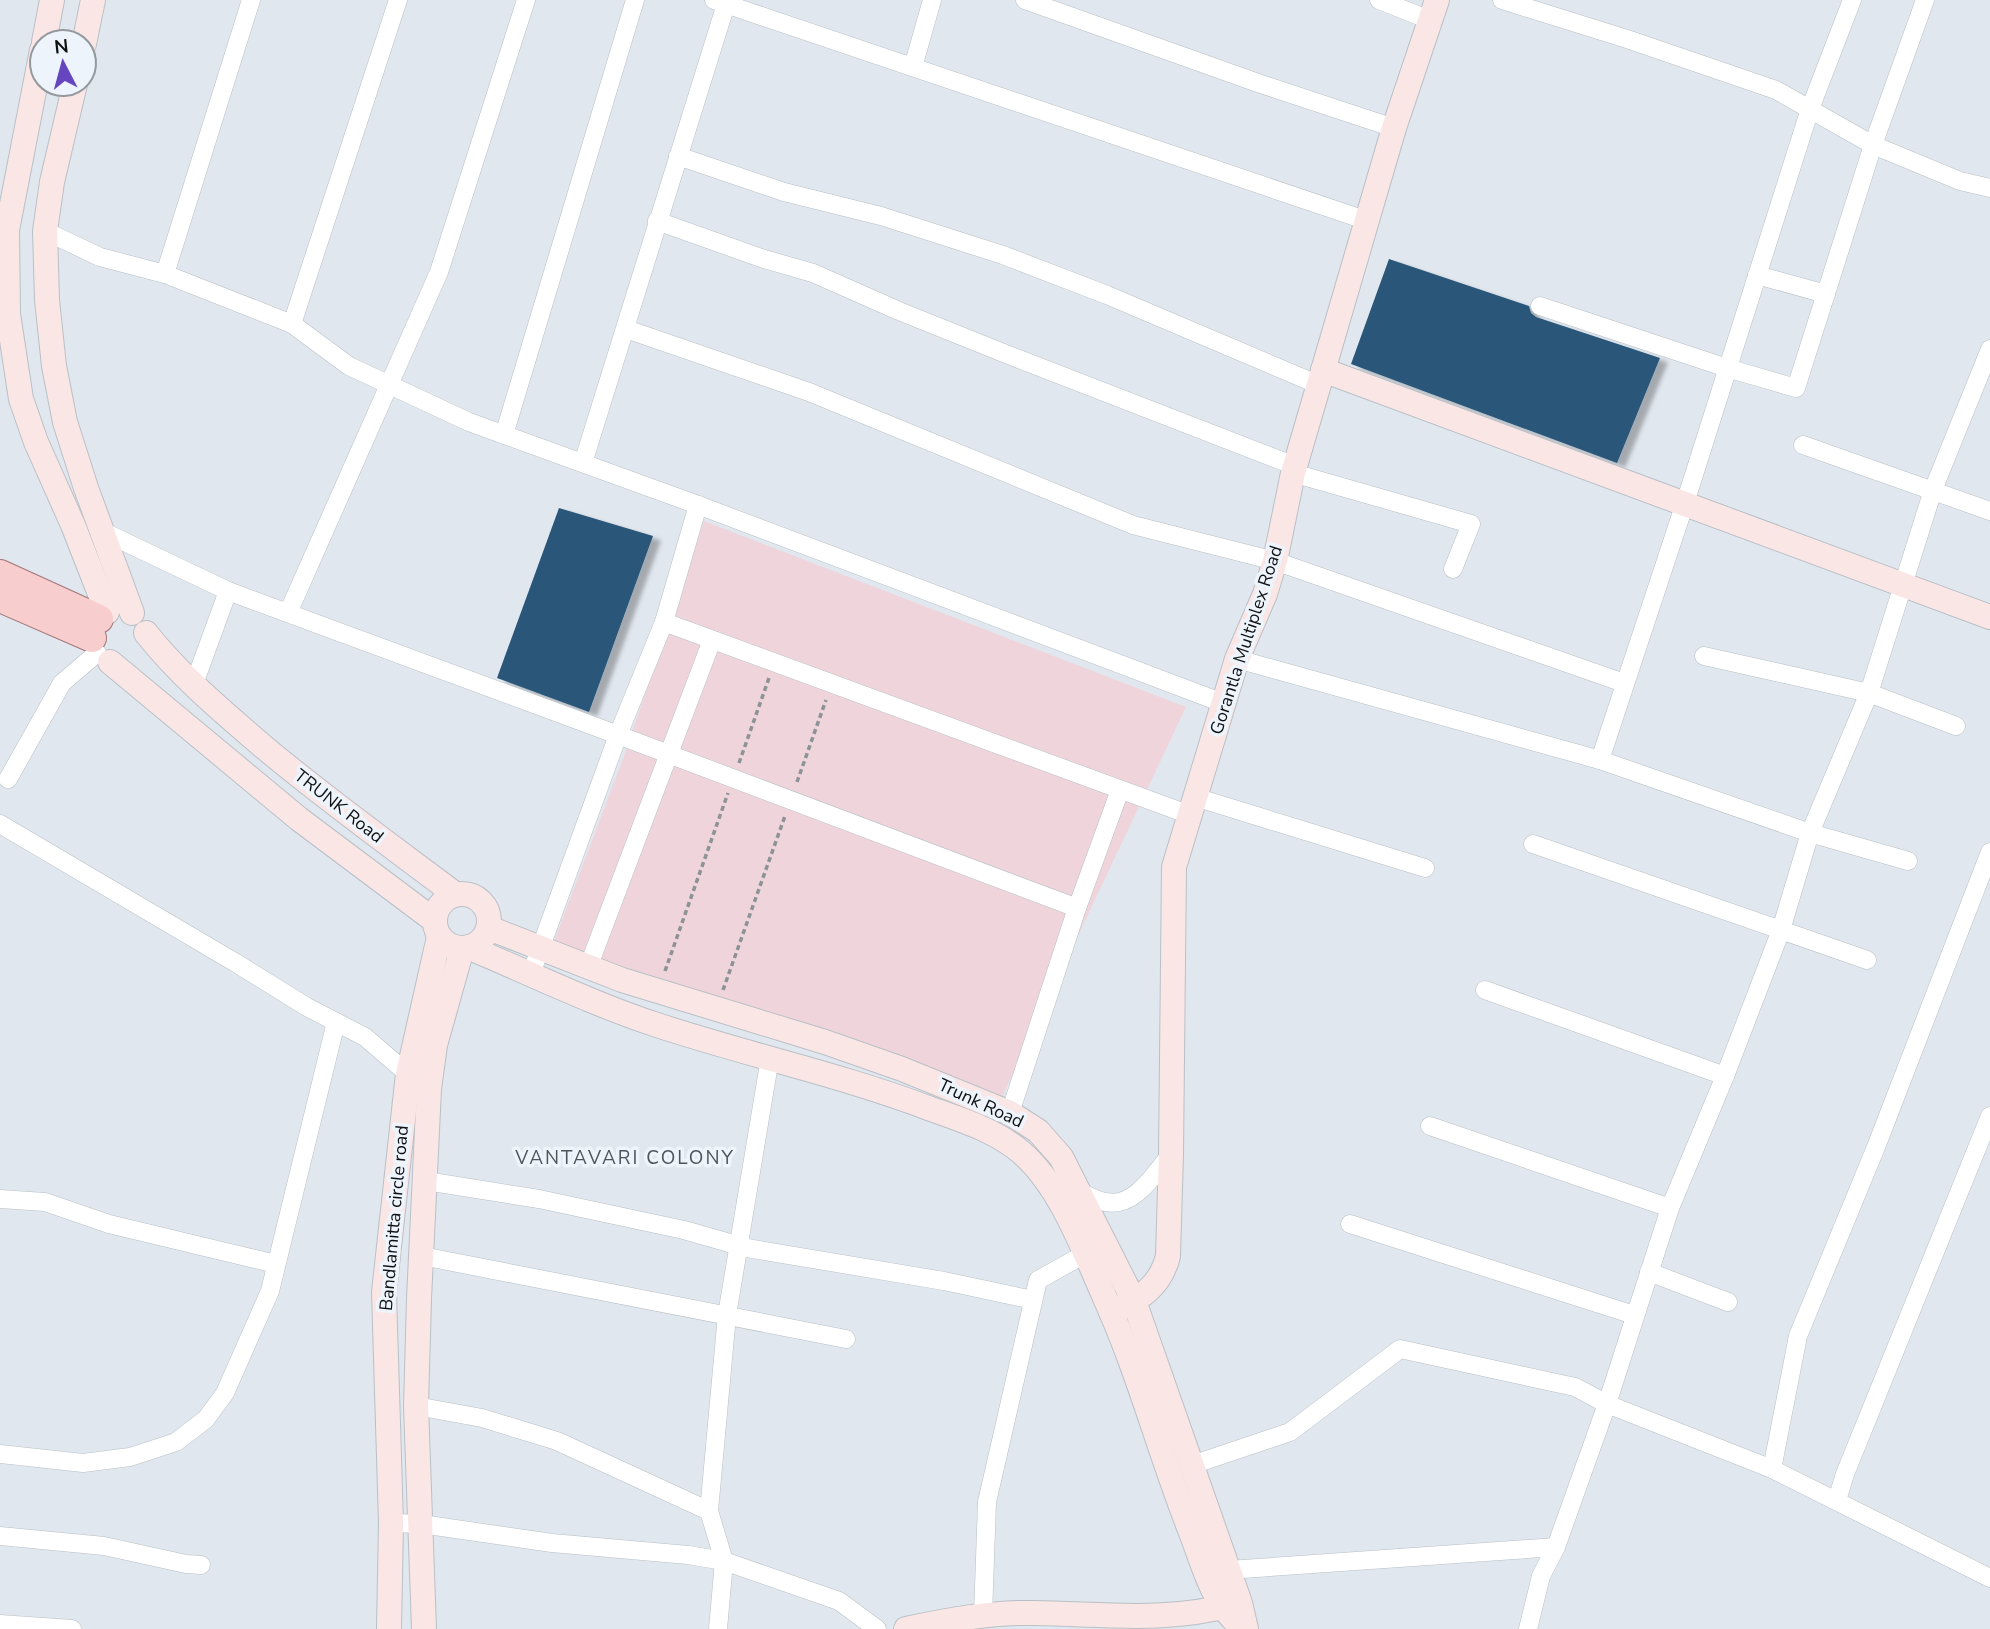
<svg xmlns="http://www.w3.org/2000/svg" width="1990" height="1629" viewBox="0 0 1990 1629" font-family="'Nunito Sans',sans-serif">
	<defs>
		<filter id="shadow"><feDropShadow dx="8" dy="4.5" stdDeviation="2" flood-color="#0004"/></filter>
	</defs>
	<rect width="100%" height="100%" fill="#e0e7ee"/>
	<polygon fill="#efd5db" points="704,521 1186,707 1001,1099 553,944 624,756"/>
	<g fill="#2a567a" filter="url(#shadow)">
		<polygon points="1389,259 1529,306 1531,313 1536,317 1660,358 1617,463 1351,364"/>
		<polygon points="559,508 653,536 589,712 497,678"/>
	</g>
	<g fill="none" stroke-linecap="round" stroke-linejoin="round">
		<defs>
			<g id="street">
				<polyline points="714,0 1368,221"/>
				<polyline points="1025,0 1258,83 1394,128"/>
				<polyline points="1379,0 1430,20"/>
				<polyline points="1502,0 1627,39 1776,90 1873,145 1960,181 1990,188"/>
				<polyline points="913,67 932,0"/>
				<polyline points="678,156 784,192 881,216 1003,255 1107,295 1319,385"/>
				<polyline points="657,221 764,259 813,273 899,311 1011,356 1295,466"/>
				<polyline points="45,231 100,257 165,274 292,324 349,366 469,422 698,505 1223,703"/>
				<polyline points="165,274 251,0"/>
				<polyline points="1757,275 1826,294"/>
				<polyline points="1540,306 1727,368 1796,388 1873,145 1925,0"/>
				<polyline points="292,324 398,0"/>
				<polyline points="626,329 809,392 1133,525 1275,561 1624,683"/>
				<polyline points="504,435 635,0"/>
				<polyline points="1803,445 1990,511"/>
				<polyline points="583,463 726,4"/>
				<polyline points="1293,473 1471,524 1453,569"/>
				<polyline points="104,532 228,591 618,735 1077,908"/>
				<polyline points="288,613 439,272 526,0"/>
				<polyline points="664,622 1190,815"/>
				<polyline points="1704,656 1869,693 1956,726"/>
				<polyline points="1237,659 1600,760 1810,833 1908,861"/>
				<polyline points="194,684 228,591"/>
				<polyline points="1600,760 1685,503 1810,109 1852,0"/>
				<polyline points="8,779 62,683 97,653"/>
				<polyline points="1195,797 1425,868"/>
				<polyline points="0,824 236,963 307,1007 365,1037 408,1074 418,1077"/>
				<polyline points="1533,844 1867,960"/>
				<polyline points="592,957 712,640"/>
				<polyline points="531,974 618,735 664,622 698,505"/>
				<polyline points="1485,990 1725,1076"/>
				<polyline points="1010,1113 1077,908 1120,790"/>
				<polyline points="1430,1126 1670,1208"/>
				<polyline points="426,1181 539,1199 684,1230 747,1248 944,1281 1033,1300"/>
				<path d="M1080,1192C1089,1196 1097,1201 1106,1202C1135,1208 1155,1173 1171,1154"/>
				<polyline points="0,1199 45,1202 109,1224 276,1264"/>
				<polyline points="1350,1224 1634,1315"/>
				<polyline points="422,1256 846,1339"/>
				<polyline points="1649,1272 1728,1302"/>
				<polyline points="416,1406 482,1418 557,1441 709,1511 724,1561 718,1629"/>
				<polyline points="0,1454 83,1463 130,1457 176,1442 206,1419 225,1393 270,1291 336,1022"/>
				<polyline points="1192,1465 1290,1432 1400,1349 1575,1387 1607,1404 1670,1208 1725,1076 1781,930 1810,833 1869,693 1933,490 1990,349"/>
				<polyline points="1772,1469 1798,1336 1876,1147 1990,852"/>
				<polyline points="1837,1500 1845,1474 1990,1116"/>
				<polyline points="709,1511 727,1315 770,1058"/>
				<polyline points="391,1523 421,1524 552,1543 688,1555 724,1561 839,1601 877,1629"/>
				<polyline points="0,1536 104,1546 186,1564 201,1565"/>
				<polyline points="1228,1570 1556,1547"/>
				<polyline points="983,1615 987,1502 1038,1280 1085,1254"/>
				<polyline points="0,1624 72,1629"/>
				<polyline points="1528,1629 1541,1576 1556,1547 1607,1404 1772,1469 1990,1578"/>
			</g>
			<g id="secondary">
				<polyline points="44,42 52,0"/>
				<polyline points="84,44 93,0"/>
				<polyline points="42,50 7,230 8,314 21,399 36,442 73,525 107,612"/>
				<polyline points="75,84 52,182 45,231 47,300 54,366 65,422 86,488 132,613"/>
				<polyline points="1323,370 1990,617"/>
				<path d="M146,633C180,676 223,712 265,748C326,799 391,846 455,894"/>
				<polyline points="110,662 299,819 435,921"/>
				<circle cx="462" cy="921" r="27"/>
				<polyline points="489,928 622,980 825,1042 902,1069 1010,1113 1038,1131 1061,1157 1134,1301 1240,1603 1246,1629"/>
				<path d="M470,948C532,974 593,1004 657,1025C748,1055 842,1075 931,1109C962,1120 997,1131 1022,1153C1061,1187 1084,1251 1105,1298C1139,1373 1160,1454 1190,1530C1200,1555 1208,1586 1224,1608C1229,1615 1236,1622 1242,1629"/>
				<path d="M1111,1312C1139,1299 1160,1288 1168,1256L1171,1154L1174,867L1237,659L1265,594L1275,561L1293,473L1394,128L1437,0"/>
				<polyline points="389,1629 391,1523 384,1292 408,1074 439,937"/>
				<polyline points="424,1629 416,1406 419,1299 429,1089 435,1045 462,949"/>
				<path d="M906,1629C948,1620 991,1612 1034,1613C1106,1614 1163,1623 1236,1604"/>
			</g>
			<g id="primary">
				<polyline points="0,574 99,619"/>
				<polyline points="0,598 92,638"/>
			</g>
		</defs>
		<use href="#street" stroke="#b9c0c6" stroke-width="19"/>
		<use href="#secondary" stroke="#b9c0c6" stroke-width="26"/>
		<use href="#primary" stroke="#a27576" stroke-width="30"/>
		<g stroke="#8d9297" stroke-width="3.5" stroke-dasharray="5 3.5" stroke-linecap="butt">
			<polyline points="739,763 769,678"/>
			<polyline points="797,782 826,700"/>
			<polyline points="665,971 728,793"/>
			<polyline points="723,990 785,816"/>
		</g>
		<use href="#street" stroke="#fff" stroke-width="18"/>
		<use href="#secondary" stroke="#fbe6e6" stroke-width="24"/>
		<use href="#primary" stroke="#f7cdcd" stroke-width="28"/>
	</g>
	<g text-anchor="middle" stroke-width="7" stroke-linejoin="round" paint-order="stroke">
		<g font-size="18" fill="#0e1012" stroke="#edf4fb">
			<text transform="translate(1246 640) rotate(-72)" y="6">Gorantla Multiplex Road</text>
			<text transform="translate(339 806) rotate(38)" y="6">TRUNK Road</text>
			<text transform="translate(981 1103) rotate(25)" y="6">Trunk Road</text>
			<text transform="translate(394 1218) rotate(-85)" y="6">Bandlamitta circle road</text>
		</g>
		<g font-size="19" letter-spacing="2" fill="#4f555a" stroke="#edf4fb">
			<text x="625" y="1164">VANTAVARI COLONY</text>
		</g>
	</g>
	<g transform="translate(63 63) rotate(354)"><circle r="33" fill="#edf4fb" stroke="#94999e" stroke-width="2"/>
	<path d="M0-5L12 26L0 18L-12 26Z" fill="#6546bf"/>
	<text y="-10" font-size="19" font-weight="bold" text-anchor="middle" fill="#0e1012">N</text>
	</g>
</svg>
